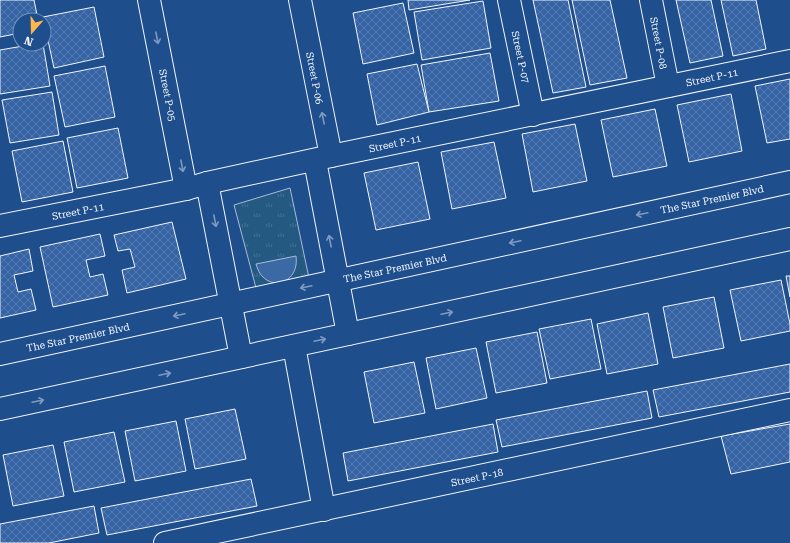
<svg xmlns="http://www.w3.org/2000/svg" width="790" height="543" viewBox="0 0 790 543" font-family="'Roboto Serif',serif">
	<defs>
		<pattern id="grass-tufts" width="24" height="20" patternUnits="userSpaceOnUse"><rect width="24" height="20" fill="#245a82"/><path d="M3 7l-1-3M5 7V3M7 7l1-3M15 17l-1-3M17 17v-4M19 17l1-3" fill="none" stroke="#447295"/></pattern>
		<pattern id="building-cross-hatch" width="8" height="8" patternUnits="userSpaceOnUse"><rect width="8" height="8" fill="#3563a3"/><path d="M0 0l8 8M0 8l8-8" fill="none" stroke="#537ab1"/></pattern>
	</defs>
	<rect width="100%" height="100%" fill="#1f4e8c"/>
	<polygon fill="url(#grass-tufts)" stroke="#a8bbd7" points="290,188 309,278 256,288 234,205"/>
	<path fill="#3b69a3" stroke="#a8bbd7" d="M296,256C300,286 264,294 256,264Z"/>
	<g fill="url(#building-cross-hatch)" stroke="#f2f6ff">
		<polygon points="0,0 34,0 38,20 20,20 20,33 0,37"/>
		<polygon points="408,0 470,0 409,10"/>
		<polygon points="533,0 568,0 586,87 553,93"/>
		<polygon points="572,0 610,0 627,78 590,85"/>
		<polygon points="676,0 711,0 723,56 690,63"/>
		<polygon points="721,0 756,0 766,49 733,56"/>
		<polygon points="483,1 491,48 422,60 414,12"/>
		<polygon points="403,3 414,53 363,64 353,13"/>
		<polygon points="94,7 104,57 54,68 43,17"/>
		<polygon points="35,44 43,44 50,86 0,94 0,50"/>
		<polygon points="490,53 499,101 429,112 421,65"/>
		<polygon points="417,64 429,112 377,125 367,74"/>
		<polygon points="105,66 115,117 65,127 54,76"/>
		<polygon points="790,79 790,139 767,143 755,86"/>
		<polygon points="52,92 59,135 10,143 2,100"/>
		<polygon points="731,94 742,151 689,162 677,105"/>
		<polygon points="655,109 667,166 613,177 601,120"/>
		<polygon points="575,124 587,181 533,192 522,134"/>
		<polygon points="118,128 128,178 77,188 67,138"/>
		<polygon points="63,141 73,192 22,202 12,151"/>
		<polygon points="494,142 506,198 452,209 441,152"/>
		<polygon points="418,162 430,219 376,230 364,173"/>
		<polygon points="172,222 186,279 127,293 122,270 135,267 130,249 118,251 114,235"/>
		<polygon points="100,234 105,256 86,260 90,277 103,274 108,295 53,307 40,247"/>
		<polygon points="29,249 33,271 14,275 18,292 31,289 36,310 0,318 0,256"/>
		<polygon points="786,276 790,276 790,297"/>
		<polygon points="781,280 790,324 790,331 741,341 730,290"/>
		<polygon points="714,297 724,348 673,358 663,307"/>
		<polygon points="648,313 658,364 607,374 597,324"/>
		<polygon points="591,319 601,369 550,379 539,329"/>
		<polygon points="537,332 547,383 496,393 486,342"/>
		<polygon points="476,348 487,398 436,409 426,358"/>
		<polygon points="414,362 425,413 374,423 364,372"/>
		<polygon points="790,364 790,392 659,417 653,390"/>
		<polygon points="647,391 652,418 502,447 496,420"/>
		<polygon points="235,409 246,459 195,469 185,419"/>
		<polygon points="176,421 186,471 135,481 125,431"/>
		<polygon points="493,424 498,452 348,481 343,453"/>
		<polygon points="790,424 790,462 731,474 721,436"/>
		<polygon points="114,432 125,482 74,492 64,442"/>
		<polygon points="53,445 64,496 13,506 3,455"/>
		<polygon points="251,479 257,506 107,535 101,508"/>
		<polygon points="94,506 99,533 49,543 0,543 0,524"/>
	</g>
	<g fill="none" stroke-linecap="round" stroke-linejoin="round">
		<defs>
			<g id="street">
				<polyline points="149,0 186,189"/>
				<polyline points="300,0 331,156"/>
				<polyline points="509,0 533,115"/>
				<polyline points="651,0 668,86"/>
				<polyline points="315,161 348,334"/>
				<polyline points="207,183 241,357"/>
				<polyline points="0,226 186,189 207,183 331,156 790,61"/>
				<polyline points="294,346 324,510"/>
				<polyline points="0,354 790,182"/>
				<polyline points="0,409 790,239"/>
				<polyline points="165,543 790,410"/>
			</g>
		</defs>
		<use href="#street" stroke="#f2f6ff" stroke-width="24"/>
		<use href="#street" stroke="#1f4e8c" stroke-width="22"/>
	</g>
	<defs><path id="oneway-shaft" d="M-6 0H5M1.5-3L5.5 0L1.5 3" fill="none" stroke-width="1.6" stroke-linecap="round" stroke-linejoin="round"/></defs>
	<g stroke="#7e9ac0">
		<use href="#oneway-shaft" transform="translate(157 38) rotate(79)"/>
		<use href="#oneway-shaft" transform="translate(323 118) rotate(-101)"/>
		<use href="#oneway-shaft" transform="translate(182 166) rotate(79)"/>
		<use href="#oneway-shaft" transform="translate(642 214) rotate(168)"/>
		<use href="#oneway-shaft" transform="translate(215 221) rotate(79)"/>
		<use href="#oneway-shaft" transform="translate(330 241) rotate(-101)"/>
		<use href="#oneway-shaft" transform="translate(515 242) rotate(168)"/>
		<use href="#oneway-shaft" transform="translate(306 287) rotate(168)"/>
		<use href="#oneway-shaft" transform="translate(447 313) rotate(-12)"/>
		<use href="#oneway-shaft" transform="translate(179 315) rotate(168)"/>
		<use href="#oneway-shaft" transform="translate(320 340) rotate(-12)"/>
		<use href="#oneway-shaft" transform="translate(165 374) rotate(-12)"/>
		<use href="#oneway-shaft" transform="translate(38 401) rotate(-12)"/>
	</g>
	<g text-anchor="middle" stroke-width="3" stroke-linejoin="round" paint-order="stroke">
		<g font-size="10" fill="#f2f6ff" stroke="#1f4e8c">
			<text transform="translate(659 43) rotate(79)" y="4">Street P-08</text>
			<text transform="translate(521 57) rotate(78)" y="4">Street P-07</text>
			<text transform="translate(712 77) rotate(-12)" y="4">Street P-11</text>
			<text transform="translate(315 78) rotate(79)" y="4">Street P-06</text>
			<text transform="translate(168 95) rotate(79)" y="4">Street P-05</text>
			<text transform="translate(395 143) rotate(-12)" y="4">Street P-11</text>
			<text transform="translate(712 199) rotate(-12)" y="4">The Star Premier Blvd</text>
			<text transform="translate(78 211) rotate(-11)" y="4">Street P-11</text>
			<text transform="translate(395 268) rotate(-12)" y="4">The Star Premier Blvd</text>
			<text transform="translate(78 337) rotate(-12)" y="4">The Star Premier Blvd</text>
			<text transform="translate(477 477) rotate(-12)" y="4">Street P-18</text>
		</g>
	</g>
	<g transform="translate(32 32) rotate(200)"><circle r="19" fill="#1f4e8c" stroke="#7391ba"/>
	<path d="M0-3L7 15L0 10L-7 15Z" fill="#ffb74d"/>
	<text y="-6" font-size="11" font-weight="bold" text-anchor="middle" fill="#f2f6ff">N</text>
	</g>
</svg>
